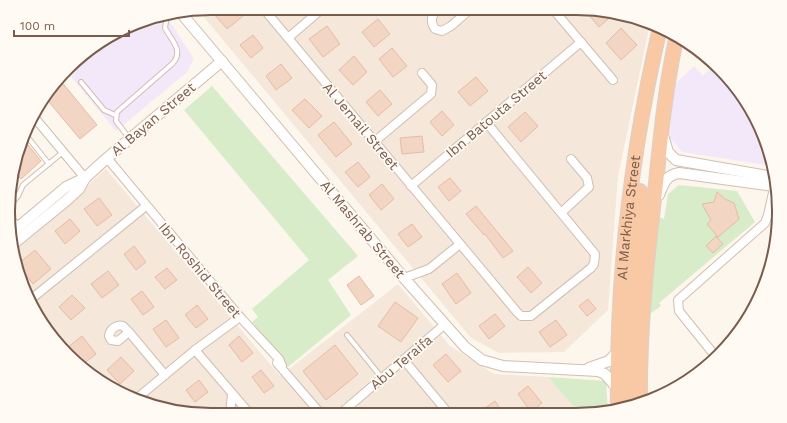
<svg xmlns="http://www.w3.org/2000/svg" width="787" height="423" viewBox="0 0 787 423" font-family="'Work Sans',sans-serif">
	<rect width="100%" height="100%" fill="#fdf6ec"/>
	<g fill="#f5e8da">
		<polygon points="212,8 589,8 628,15 650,24 618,176 608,310 564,352 499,353 471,338 198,10"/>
		<polygon points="106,169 280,376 398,284 450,346 494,374 548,377 579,413 198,415 159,408 110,388 59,346 24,290 14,249"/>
	</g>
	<g fill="#f3e8fa">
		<polygon points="166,16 194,59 187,72 116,131 67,72 87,50 146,19"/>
		<polygon points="694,66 703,76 712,66 749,112 772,159 772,166 682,152 670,138 673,86"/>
	</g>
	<g fill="#d8ecc9">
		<polygon points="212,86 358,256 328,280 351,315 288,367 252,322 258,317 252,309 309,260 184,110"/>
		<polygon points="679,185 737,191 755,222 659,303 661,306 650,314 654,256 659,217 664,219 668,194"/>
		<polygon points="548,377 606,381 608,412 579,413"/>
	</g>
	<g fill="#f3d5c3" stroke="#e6bba3">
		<polygon points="219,8 237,8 243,16 227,29 213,13"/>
		<polygon points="583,8 589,8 615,13 599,27"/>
		<polygon points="378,19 390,34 374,47 362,32"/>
		<polygon points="327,26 340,44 323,57 309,39"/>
		<polygon points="621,28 637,45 621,60 606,43"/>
		<polygon points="253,35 263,48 251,58 240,45"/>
		<polygon points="392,48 407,66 393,77 379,59"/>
		<polygon points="354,56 367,72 353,85 339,70"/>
		<polygon points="281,64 292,78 276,90 266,76"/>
		<polygon points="476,77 488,91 470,106 458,92"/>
		<polygon points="60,80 97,125 80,139 44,96"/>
		<polygon points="380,90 392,104 378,116 366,102"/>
		<polygon points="305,99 322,116 309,128 292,110"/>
		<polygon points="442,111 454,125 442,136 430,122"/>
		<polygon points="525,112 538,126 521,142 508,127"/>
		<polygon points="334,122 352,144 336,157 318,135"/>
		<polygon points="422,136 424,152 402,154 400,138"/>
		<polygon points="24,140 41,161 21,179 14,171 15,159"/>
		<polygon points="358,162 370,177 358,187 345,172"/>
		<polygon points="450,178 461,191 449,201 438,187"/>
		<polygon points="382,184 394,199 381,210 369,195"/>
		<polygon points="717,192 725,199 734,203 739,219 718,237 707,224 711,220 702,204 714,202"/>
		<polygon points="99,198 112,215 97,226 84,209"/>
		<polygon points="476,206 513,251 503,258 485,234 484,235 466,214"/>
		<polygon points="70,219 80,231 65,244 55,231"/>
		<polygon points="412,224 422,237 408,247 398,234"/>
		<polygon points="716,236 723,244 713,253 706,246"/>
		<polygon points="134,246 146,262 136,270 124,254"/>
		<polygon points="35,250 51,269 33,284 18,264"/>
		<polygon points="528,267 542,283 531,293 517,277"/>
		<polygon points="167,268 177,280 165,289 155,277"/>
		<polygon points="108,271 119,285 102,298 91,284"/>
		<polygon points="457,273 471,293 456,304 442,284"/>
		<polygon points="359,276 374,296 361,305 347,285"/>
		<polygon points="142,291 154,307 143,315 131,299"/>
		<polygon points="72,295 85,308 71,320 59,307"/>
		<polygon points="588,299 596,309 587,316 579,306"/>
		<polygon points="395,302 418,318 401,342 378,326"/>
		<polygon points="197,305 208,319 196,328 185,315"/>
		<polygon points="495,314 505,326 489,339 479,326"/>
		<polygon points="166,320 179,338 166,347 153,329"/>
		<polygon points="556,320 567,335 550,347 539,332"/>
		<polygon points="82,336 96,354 82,365 67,348"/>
		<polygon points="239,336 253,353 242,362 229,345"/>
		<polygon points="335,345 358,374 326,400 303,371"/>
		<polygon points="446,354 461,371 448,382 433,365"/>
		<polygon points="121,357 134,371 120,384 107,370"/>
		<polygon points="261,370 274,386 264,393 252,377"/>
		<polygon points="199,380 208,392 195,402 186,390"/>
		<polygon points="528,386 542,403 531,412 518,394"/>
		<polygon points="495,401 504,414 477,414"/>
	</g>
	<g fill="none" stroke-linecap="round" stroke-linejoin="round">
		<defs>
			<g id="service">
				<polyline points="81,82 104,110 115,115"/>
				<polyline points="26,135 49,164"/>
				<path d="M129,138L116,121L117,112L172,64C185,51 171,40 165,28L167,15"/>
				<polyline points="11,204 18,196 23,185 63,152"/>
				<polyline points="9,214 19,226"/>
				<polyline points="347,335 382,378"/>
			</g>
			<g id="minor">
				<polyline points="263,8 517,312 521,316 531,316 591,268 594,264 595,254 486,122"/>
				<path d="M439,8C432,15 429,20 435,29L442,31L451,26L472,8"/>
				<polyline points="552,8 613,80"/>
				<polyline points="288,38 323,8"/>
				<polyline points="34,117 85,178"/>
				<polyline points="374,142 431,94 432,85 422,73"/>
				<polyline points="107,158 240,317 279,359 282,366"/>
				<polyline points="411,186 581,42"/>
				<polyline points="562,212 589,187 587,178 571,159"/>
				<polyline points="404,278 429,269 460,244"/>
				<polyline points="30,300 146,206"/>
				<path d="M129,332L118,341L111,340L109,336C110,329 117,324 123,326L129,332L165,375"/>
				<polyline points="195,350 250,414"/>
				<polyline points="716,357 679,311 678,300 765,223 768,215 774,188"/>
				<polyline points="404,360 449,414"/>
				<polyline points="277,363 321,414"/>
				<polyline points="136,399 195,350 240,317"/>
				<polyline points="230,414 232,394"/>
				<polyline points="340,414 444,325"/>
			</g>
			<g id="tertiary">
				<polyline points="181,13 404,278 465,347 482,360 503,366 598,371 605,374 617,388"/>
				<polyline points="663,135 668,152 676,160 773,177"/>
				<path d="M659,195C663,184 666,175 679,173L774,186"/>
				<polyline points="10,234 66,187 85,178"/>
				<polyline points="13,244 67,200 79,189 85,178 107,158 222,61"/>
				<polyline points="589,368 609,361 618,351"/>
			</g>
			<g id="trunk">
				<path d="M640,404C639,330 647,256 656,183C661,133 666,83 677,35"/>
				<polyline points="629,407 630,352 640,191"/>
				<path id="s1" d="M618,410C616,282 631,152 660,28"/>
			</g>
		</defs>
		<use href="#service" stroke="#d1beb0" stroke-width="6"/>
		<use href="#minor" stroke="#d1beb0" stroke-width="10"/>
		<use href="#tertiary" stroke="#d1beb0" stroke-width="12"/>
		<use href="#trunk" stroke="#dad1cd" stroke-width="16"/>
		<use href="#service" stroke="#fff" stroke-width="4"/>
		<use href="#minor" stroke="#fff" stroke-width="8"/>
		<use href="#tertiary" stroke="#fff" stroke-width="10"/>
		<use href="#trunk" stroke="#f9c8a4" stroke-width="14"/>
	</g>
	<g text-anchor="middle" stroke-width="3.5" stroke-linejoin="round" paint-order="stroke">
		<g font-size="14" fill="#7a5c4d" stroke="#fffaf3">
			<text transform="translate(496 114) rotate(-40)" y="5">Ibn Batouta Street</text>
			<text transform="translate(153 119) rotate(-40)" y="5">Al Bayan Street</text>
			<text transform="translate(361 126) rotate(50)" y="5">Al Jemail Street</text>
			<text dy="5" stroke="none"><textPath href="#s1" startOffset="193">Al Markhiya Street</textPath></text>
			<text transform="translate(363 229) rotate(50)" y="5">Al Mashrab Street</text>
			<text transform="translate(200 270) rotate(50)" y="5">Ibn Roshid Street</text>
			<text transform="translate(401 362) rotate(-40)" y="5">Abu Teraifa</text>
		</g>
	</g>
	<path d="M0 0H787V423H0ZM211 15H576A196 196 0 0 1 772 211V212A196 196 0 0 1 576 408H211A196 196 0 0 1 15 212V211A196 196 0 0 1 211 15Z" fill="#fffaf3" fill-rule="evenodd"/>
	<path fill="none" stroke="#7a5c4d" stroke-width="2" d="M211 15H576A196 196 0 0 1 772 211V212A196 196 0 0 1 576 408H211A196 196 0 0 1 15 212V211A196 196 0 0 1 211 15Z"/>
	<path d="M14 30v6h115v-6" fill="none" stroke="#7a5c4d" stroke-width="2"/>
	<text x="20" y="30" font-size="12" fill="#7a5c4d" stroke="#fffaf3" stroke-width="3" paint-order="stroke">100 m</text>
</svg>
